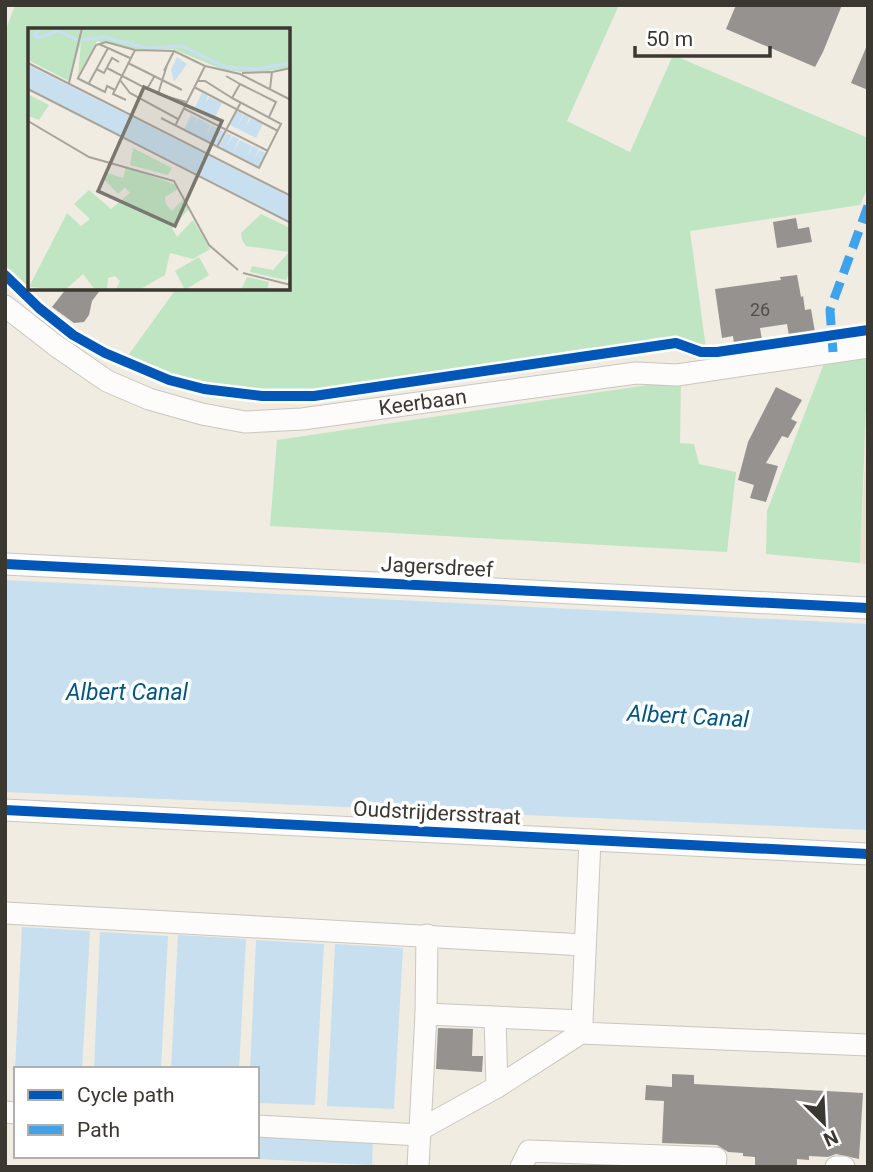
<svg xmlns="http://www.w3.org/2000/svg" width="873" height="1172" viewBox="0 0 873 1172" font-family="Roboto,sans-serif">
	<rect width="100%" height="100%" fill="#f0ece2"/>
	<polygon fill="#eadfd1" points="868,402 868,564 860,563"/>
	<g fill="#c0e5c2">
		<polygon points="15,5 619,5 567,121 630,152 673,55 868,138 868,187 860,205 690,231 706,348 676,339 292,393 252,393 189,383 127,357 176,289 289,289 289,30 30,30 31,293 5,269 5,32"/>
		<polygon points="868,356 860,563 766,554 767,511 825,361"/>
		<polygon points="681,380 680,443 694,444 699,464 736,472 727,552 270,526 277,440"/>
	</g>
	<g fill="#c7dfee">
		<polygon points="5,580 868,624 868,830 5,792"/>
		<polygon points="22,927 90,931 82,1069 16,1069 16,1090 14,1090"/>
		<polygon points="100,932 168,936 161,1069 94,1069"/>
		<polygon points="178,935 246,939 239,1069 171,1069"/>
		<polygon points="256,940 324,944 315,1105 257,1103 257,1069 250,1069"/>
		<polygon points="335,944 403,948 394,1109 327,1106"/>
		<polygon points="257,1134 373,1140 372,1165 199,1156 257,1156"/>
	</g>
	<g fill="#969290">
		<polygon points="736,5 842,5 823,52 815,67 726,29"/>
		<polygon points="868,43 868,90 851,83"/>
		<polygon points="796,218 798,229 809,227 812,242 777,248 773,222"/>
		<polygon points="797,275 801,297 803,296 805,310 811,309 815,332 789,336 787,324 760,328 762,340 734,344 733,336 722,338 715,289 781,280 780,277"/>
		<polygon points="66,289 101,289 92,301 89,315 84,322 74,323 52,307"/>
		<polygon points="776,387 802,400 791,419 797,422 788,438 782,436 766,463 778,466 766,502 750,498 754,485 738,480 748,442"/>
		<polygon points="438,1028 473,1029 472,1056 483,1056 482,1072 436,1069"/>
		<polygon points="672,1074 694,1075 694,1084 863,1093 859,1159 836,1154 828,1157 809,1156 809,1160 797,1159 797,1167 755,1167 755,1157 743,1156 743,1153 728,1152 717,1145 662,1143 664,1101 645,1100 646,1085 672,1087"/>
	</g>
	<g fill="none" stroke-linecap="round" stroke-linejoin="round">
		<defs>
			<g id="minor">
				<path id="s1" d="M5,306L55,345L107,381L149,399L202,414L245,422L302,419L636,373L677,375L868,347"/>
				<polyline points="5,564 868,608"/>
				<polyline points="5,810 868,854"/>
				<polyline points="5,913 584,945"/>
				<polyline points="426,1014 582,1021 581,1033 868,1045"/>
				<polyline points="495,1018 497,1087"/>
				<polyline points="582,1021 590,840"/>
				<polyline points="5,1112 16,1113"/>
				<polyline points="257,1126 420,1135"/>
				<polyline points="421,1129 497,1087 581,1033"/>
				<polyline points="418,1167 426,1014 427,935"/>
				<polyline points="521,1167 529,1151 716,1158 715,1167"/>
				<polyline points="836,1167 844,1167"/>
			</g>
		</defs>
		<use href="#minor" stroke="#cac6bf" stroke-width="23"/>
		<use href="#minor" stroke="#fdfcfb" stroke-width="21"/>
		<polyline stroke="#3fa3eb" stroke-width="9" stroke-dasharray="18 9" stroke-linecap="butt" points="833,352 830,310 868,206"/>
		<defs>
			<g id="cycleway">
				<polyline points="5,275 39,308 73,335 105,353 169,380 204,389 262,396 314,396 676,343 701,352 717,352 868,330"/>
				<polyline points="5,564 868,608"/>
				<polyline points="5,810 868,854"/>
			</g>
		</defs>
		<use href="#cycleway" stroke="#fff" stroke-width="15"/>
		<use href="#cycleway" stroke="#0057b8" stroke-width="10"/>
	</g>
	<g text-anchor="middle" stroke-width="7" stroke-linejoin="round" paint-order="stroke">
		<g font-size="18" fill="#524e49">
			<text x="760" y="316">26</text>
		</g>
		<g font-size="21" fill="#3b3831" stroke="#fff">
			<text dy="7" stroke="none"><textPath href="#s1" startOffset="450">Keerbaan</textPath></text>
			<text transform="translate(437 567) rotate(3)" y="7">Jagersdreef</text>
			<text transform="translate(437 813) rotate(3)" y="7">Oudstrijdersstraat</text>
		</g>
		<g font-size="23" font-style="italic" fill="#01577f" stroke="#fff">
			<text x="127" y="700">Albert Canal</text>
			<text transform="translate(688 716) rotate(3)" y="8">Albert Canal</text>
		</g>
	</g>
	<g transform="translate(28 28)">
		<rect width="262" height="262" fill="#f0ece2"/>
		<path d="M0,0H262V40L224,45L196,42L145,21L106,22L69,13L50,48L53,14L41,53L0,32ZM0,66L21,77L11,92L0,88ZM105,120L144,140L140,147L102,137ZM98,139L146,156L150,161L137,169L138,176L144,183L156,170L161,181L144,200L149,209L165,192L182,221L165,231L142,225L137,247L111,262H88L92,253L87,248L80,250L79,262H67L55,246L37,262L1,259L39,185L53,198L62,191L46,176L61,162L83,181L102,165L97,159L90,166L75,150L79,145L95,150ZM233,186L262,200V245L258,252L222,244L224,238L245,242L261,224L218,218L214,212L213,205ZM171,229L181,247L157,262L147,243ZM219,249L241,254L239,262H213Z" fill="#c0e5c2"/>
		<path d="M149,29L159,36L146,54L143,42ZM0,37L249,162L262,170V193L0,60ZM174,65L180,68L177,76L181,69L194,75L187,89L167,79ZM209,83L215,86L209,99L216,86L222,89L217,100L223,90L235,96L228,110L202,97ZM163,87L169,90L166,97L170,90L183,97L177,109L184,97L196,104L189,118L156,101ZM198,105L204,107L199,118L205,108L211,111L205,125L212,112L224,118L219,129L225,118L231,121L227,130L232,122L238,125L231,139L191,119Z" fill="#c7dfee"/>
		<path fill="none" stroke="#c7dfee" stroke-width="3.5" d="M12,0L6,7L10,10L30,3L50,12M53,12L77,9L119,20L154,18L197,39L228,41L263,35"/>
		<path fill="none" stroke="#a8a49b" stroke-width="2" d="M71,16L102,30M0,35L263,168M100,35L154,62M139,37L130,66L158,74M79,40L119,61L126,49M68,41L76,45L84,30L91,34M136,43L146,23M214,45L243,44M49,50L77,64L79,58L87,62M50,50L68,17L78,14L107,22L146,23L177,38L212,46L263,72M92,52L102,65L150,91M169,53H177L204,70M41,55L54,0M61,55L80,20M212,56L248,74L241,89M166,59L250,103M0,61L263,195M242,61L244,44L263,40M98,72L85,66L107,22M155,80L240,123M133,90L231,140L253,96L204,70L212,56L198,48M0,93L61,129L146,153L181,217L210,242M147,98L177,38M189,119L213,74M215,245L263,257"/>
		<path fill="#7a776f" fill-opacity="0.15" stroke="#7a776f" stroke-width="3.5" d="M116,59L194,93L147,198L70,163Z"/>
		<rect width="262" height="262" fill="none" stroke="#3b3831" stroke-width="3.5"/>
	</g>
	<rect width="873" height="1172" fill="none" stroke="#3b3831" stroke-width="14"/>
	<rect x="14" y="1067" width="245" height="91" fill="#ffffff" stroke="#b1afad" stroke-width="2"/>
	<rect x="28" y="1090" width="35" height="10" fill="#0057b8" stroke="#b1afad" stroke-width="2"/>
	<text x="77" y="1102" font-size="21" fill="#3b3831">Cycle path</text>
	<rect x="28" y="1125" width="35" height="10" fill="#3fa3eb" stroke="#b1afad" stroke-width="2"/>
	<text x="77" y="1137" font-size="21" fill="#3b3831">Path</text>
	<g transform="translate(824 1123) rotate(156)" stroke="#ffffff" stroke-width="5" paint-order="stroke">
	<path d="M0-5L12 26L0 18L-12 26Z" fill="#3b3831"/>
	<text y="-10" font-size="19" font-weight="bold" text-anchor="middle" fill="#3b3831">N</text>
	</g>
	<path d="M635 46v10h135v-10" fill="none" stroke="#3b3831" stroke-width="3.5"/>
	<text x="646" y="46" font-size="21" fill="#3b3831" stroke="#ffffff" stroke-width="5" paint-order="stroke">50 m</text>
</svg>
